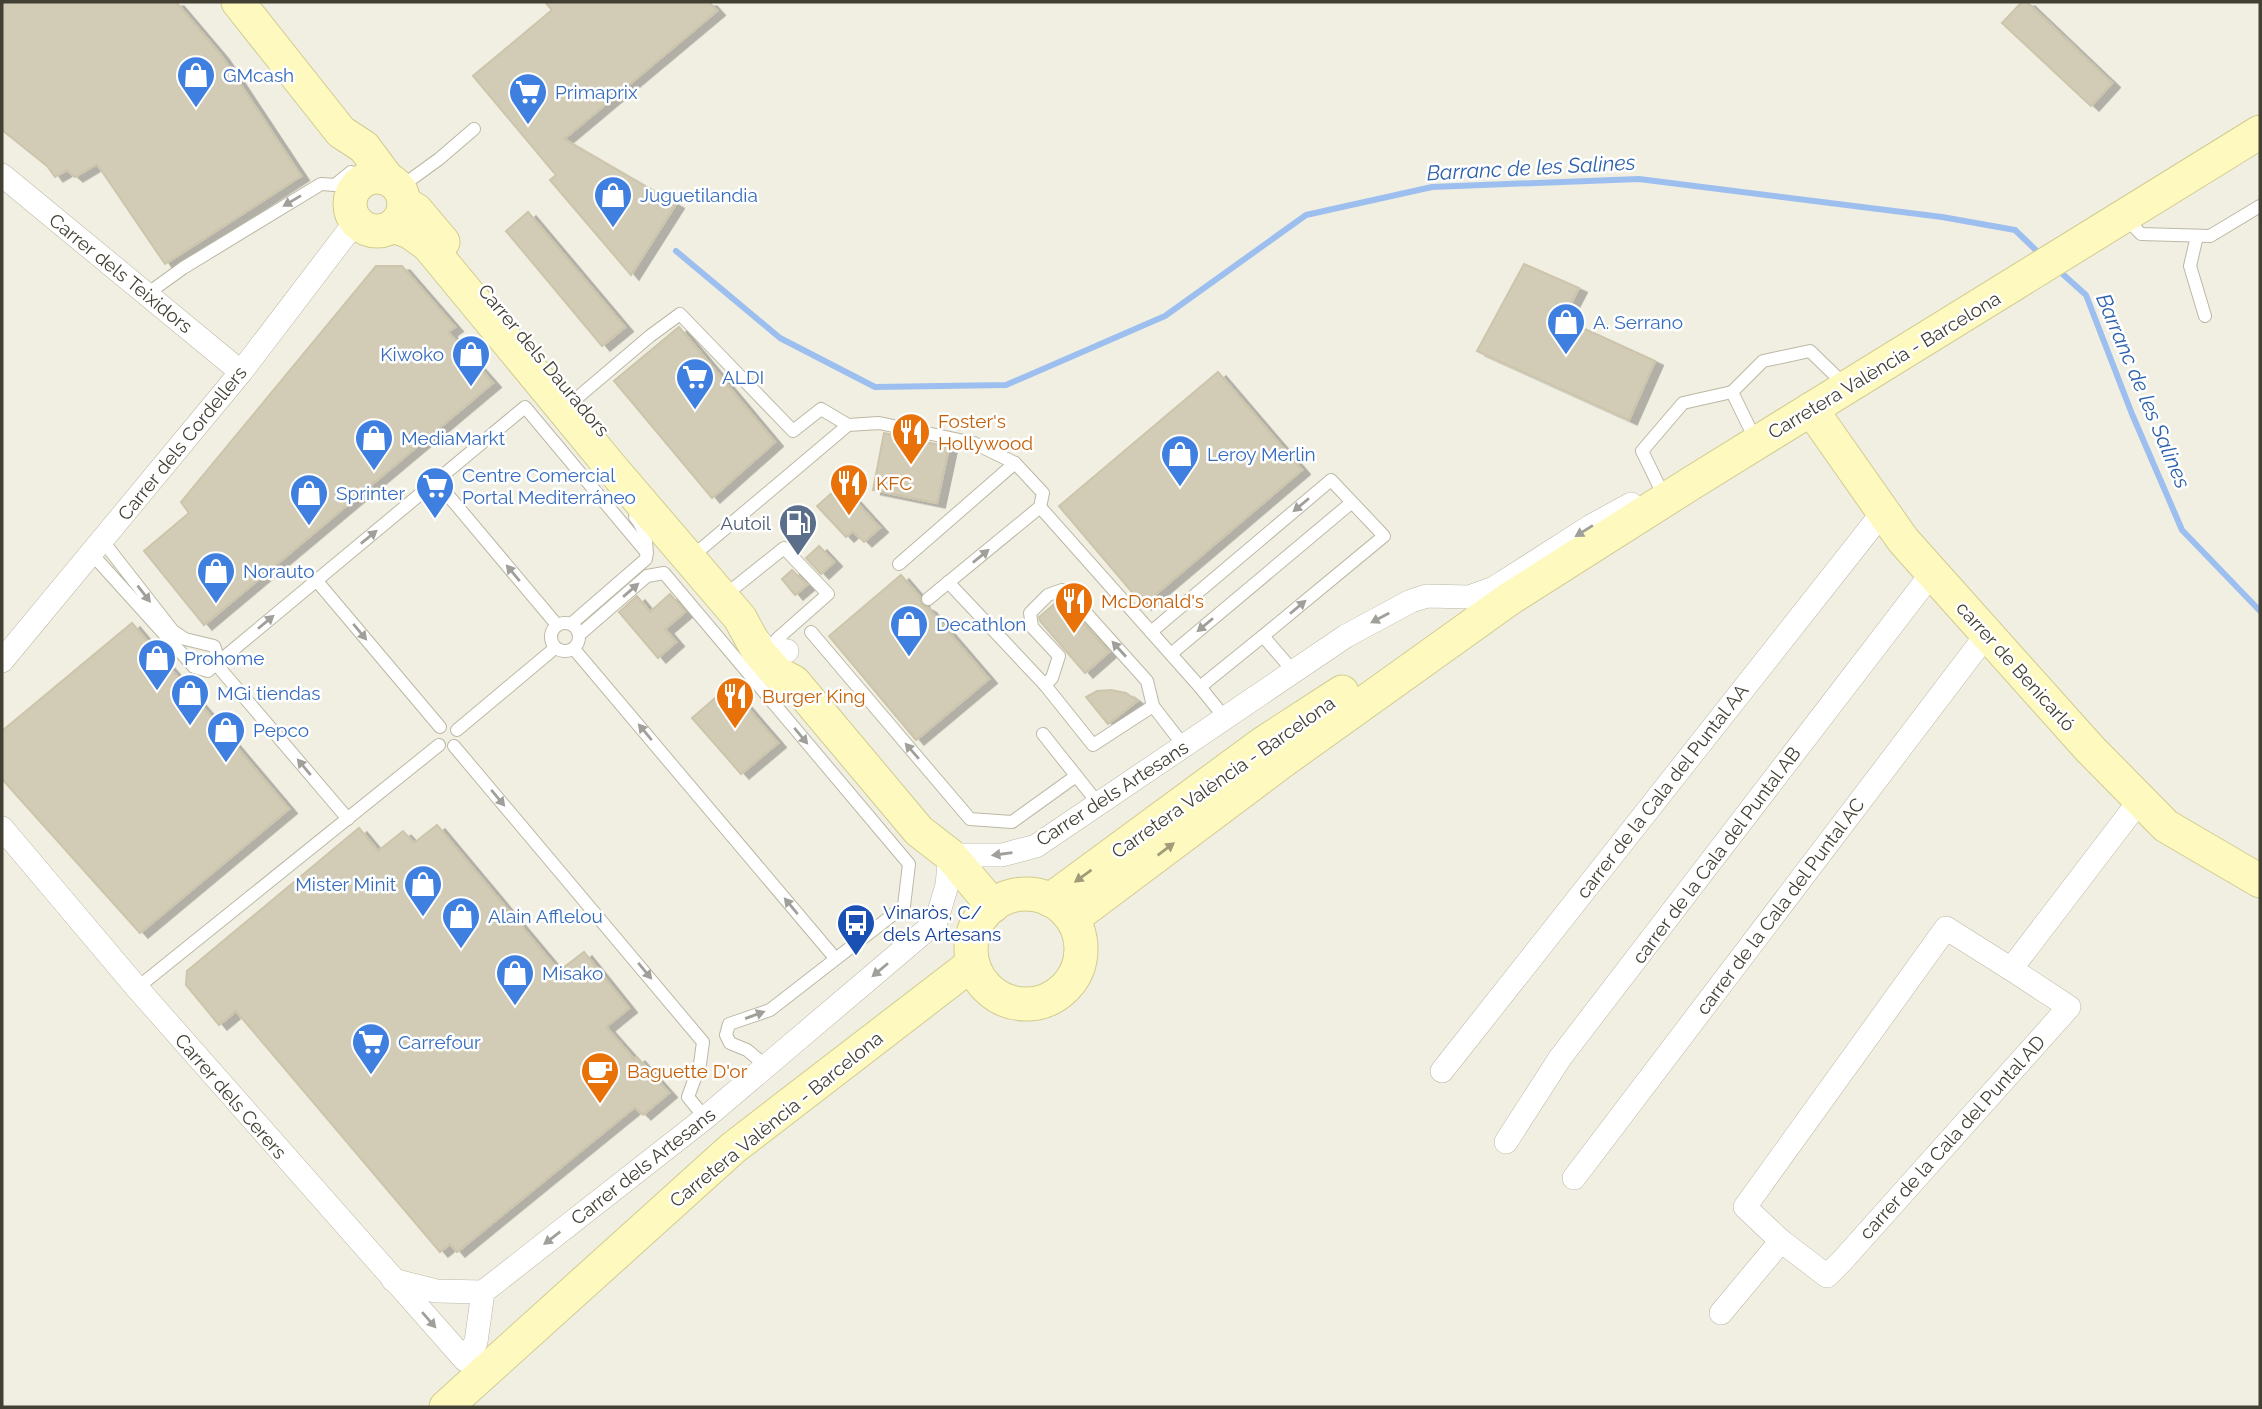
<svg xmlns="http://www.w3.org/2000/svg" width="2262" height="1409" viewBox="0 0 2262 1409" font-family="Raleway,sans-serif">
	<defs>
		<filter id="shadow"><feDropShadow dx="8" dy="4.5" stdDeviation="0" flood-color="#0004"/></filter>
	</defs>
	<rect width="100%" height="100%" fill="#f1efe2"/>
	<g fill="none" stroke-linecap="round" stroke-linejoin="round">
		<g stroke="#9dbfef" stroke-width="6">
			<polyline points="676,251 780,338 875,387 1006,385 1165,316 1306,215 1432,187 1639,179 1942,217 2015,230 2041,255"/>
			<polyline points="2057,269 2086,295 2132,414 2182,530 2260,611"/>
		</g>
	</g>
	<g fill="#d2ccb7" stroke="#cdc5ab" stroke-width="2" filter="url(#shadow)">
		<polygon points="2,2 176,2 221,55 301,176 165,264 97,164 75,177 67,170 55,177 47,166 2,130"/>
		<polygon points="545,2 709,2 717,11 564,139 676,204 631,275 550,180 556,175 473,76 552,10"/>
		<polygon points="2022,2 2027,2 2112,83 2091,106 2002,23"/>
		<polygon points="528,212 625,327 602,346 506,231"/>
		<polygon points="1524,264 1579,288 1563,319 1655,361 1629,420 1477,351"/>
		<polygon points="376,266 402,266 455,327 448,332 493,383 204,625 144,551 189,513 181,502"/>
		<polygon points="679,327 775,442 712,498 614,381"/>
		<polygon points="1218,372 1302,470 1143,605 1059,506"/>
		<polygon points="884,433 949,447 937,503 873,490"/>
		<polygon points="841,485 880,528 864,542 853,531 846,537 817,506"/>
		<polygon points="819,546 834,562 821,574 806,558"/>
		<polygon points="792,570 807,585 795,595 782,579"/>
		<polygon points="901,575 920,597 922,605 928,608 989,679 916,740 829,636"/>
		<polygon points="670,594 685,612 665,629 676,642 658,658 619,612 637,596 650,612"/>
		<polygon points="1059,600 1063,600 1109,652 1085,673 1040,621 1039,617"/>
		<polygon points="132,623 289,809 140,933 2,779 2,731"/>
		<polygon points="729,686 778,743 741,774 692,718"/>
		<polygon points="1111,690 1126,693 1137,701 1108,724 1086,697 1097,691"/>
		<polygon points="437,825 559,971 584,952 629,1008 606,1027 634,1059 637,1057 669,1093 643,1115 635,1107 457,1252 450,1244 440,1252 236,1011 219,1025 186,985 187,971 359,828 378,851 403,831 414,843"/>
	</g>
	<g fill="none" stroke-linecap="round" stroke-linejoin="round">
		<defs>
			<g id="lane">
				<polyline points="399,188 439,159 474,129"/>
				<polyline points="2125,217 2141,234 2210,236 2260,206"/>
				<polyline points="2197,236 2190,266 2205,316"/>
				<polyline points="147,294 183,268 321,184 335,185 351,172"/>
				<polyline points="577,398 650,336 680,314 793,431 821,409 848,425"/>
				<polyline points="1756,441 1732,392 1763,361 1810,351 1847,387"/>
				<polyline points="437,482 557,625"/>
				<polyline points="1661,490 1642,451 1683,403 1732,392"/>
				<polyline points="1040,507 1200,687 1225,718"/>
				<polyline points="701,549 848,425 879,423 974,443 1015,463 1043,493 1040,507 928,599"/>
				<path d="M91,553L194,667L208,671C217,663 219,657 214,646L185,639L173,631L102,540"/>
				<polyline points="899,564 1015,463"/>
				<polyline points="316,580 440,727"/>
				<polyline points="948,582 1045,685 1093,745 1153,706"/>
				<polyline points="734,588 784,548 828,594 777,639"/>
				<circle cx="565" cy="637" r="14"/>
				<path d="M571,624L646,559C648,544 645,529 635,517"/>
				<polyline points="811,632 970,819 1012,822 1076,776"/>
				<polyline points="1151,632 1331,480 1384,536 1263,636 1294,672"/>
				<polyline points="579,635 647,576 664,573 909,864 904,906 770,1010 729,1024 726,1035 730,1043 747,1050 766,1066"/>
				<polyline points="574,649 835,958"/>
				<polyline points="1171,654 1351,503"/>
				<polyline points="1045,685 1052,678 1059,656 1032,627 1030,613 1048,595 1062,590 1068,593 1147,681 1153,706 1184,746"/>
				<polyline points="1200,687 1263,636"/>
				<polyline points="457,730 555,648"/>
				<polyline points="1043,734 1097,802"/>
				<polyline points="454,746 703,1042 700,1064 688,1097 705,1118"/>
				<polyline points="348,819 216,664 525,407 647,553"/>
				<polyline points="137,988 439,745"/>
			</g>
			<g id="street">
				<polyline points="2,175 241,372"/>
				<polyline points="755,636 765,648 787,651"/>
				<polyline points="2,661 241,372 356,221"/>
				<polyline points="2,828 137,988 465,1360 476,1342 483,1292 705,1118 936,922 947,885 950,855 1002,855 1036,846 1346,636 1411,601 1427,596 1469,597 1494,588 1591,526 1631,504"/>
				<polyline points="1442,1071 1883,512"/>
				<polyline points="1506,1142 1560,1058 1932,573"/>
				<polyline points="1574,1178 1987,634"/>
				<polyline points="1781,1241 1745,1207 1946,928 2011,969"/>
				<polyline points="393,1280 436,1291 483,1292"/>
				<polyline points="1721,1313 1781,1241 1827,1276 1842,1261 2069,1007 2011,969 2140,800"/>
			</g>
			<g id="secondary">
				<polyline points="238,2 341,132 364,147 387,178"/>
				<circle cx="377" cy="204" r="27"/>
				<polyline points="404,203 416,210 443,242"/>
				<polyline points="393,226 410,232 428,245 610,466 740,618 758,651 777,673 794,682 919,831 950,855 993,906"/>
				<polyline points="1811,409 1903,540 2090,749 2166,826 2260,881"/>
				<circle cx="1026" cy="949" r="55"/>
				<polyline points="1050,900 1262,744 1342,692"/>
				<polyline points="1072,919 1280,763 1509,599 1690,484 2260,132"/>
				<polyline points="446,1407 733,1148 972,964"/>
			</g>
		</defs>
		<use href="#lane" stroke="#bcb8a5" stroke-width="14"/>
		<use href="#street" stroke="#bcb8a5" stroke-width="24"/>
		<use href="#secondary" stroke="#d1cb91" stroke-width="35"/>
		<use href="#lane" stroke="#fff" stroke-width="12"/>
		<use href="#street" stroke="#fff" stroke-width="23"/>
		<use href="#secondary" stroke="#fefabf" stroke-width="33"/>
	</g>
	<defs><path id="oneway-solid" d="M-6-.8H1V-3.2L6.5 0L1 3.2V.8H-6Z" transform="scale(1.75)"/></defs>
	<g fill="#a09f99">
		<use href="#oneway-solid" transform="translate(292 201) rotate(149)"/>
		<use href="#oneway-solid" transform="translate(1301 505) rotate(140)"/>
		<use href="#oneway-solid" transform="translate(1584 531) rotate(148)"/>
		<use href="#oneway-solid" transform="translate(369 537) rotate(-39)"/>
		<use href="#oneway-solid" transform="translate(981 556) rotate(-39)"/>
		<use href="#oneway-solid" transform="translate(513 573) rotate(-130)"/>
		<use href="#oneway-solid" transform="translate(631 590) rotate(-41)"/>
		<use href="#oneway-solid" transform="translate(144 594) rotate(52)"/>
		<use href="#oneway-solid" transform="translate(1298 607) rotate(-40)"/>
		<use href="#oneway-solid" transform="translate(1380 618) rotate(152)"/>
		<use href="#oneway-solid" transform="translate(266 622) rotate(-40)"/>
		<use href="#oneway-solid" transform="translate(1205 625) rotate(140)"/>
		<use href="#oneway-solid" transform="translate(360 632) rotate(50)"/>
		<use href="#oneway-solid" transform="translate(1119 649) rotate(-132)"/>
		<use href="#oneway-solid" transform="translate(645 732) rotate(-130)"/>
		<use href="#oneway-solid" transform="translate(801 736) rotate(50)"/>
		<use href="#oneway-solid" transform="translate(912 751) rotate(-131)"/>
		<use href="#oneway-solid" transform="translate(304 767) rotate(-130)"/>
		<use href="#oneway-solid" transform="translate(498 798) rotate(50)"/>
		<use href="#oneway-solid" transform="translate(1002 854) rotate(172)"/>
		<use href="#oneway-solid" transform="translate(791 906) rotate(-130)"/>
		<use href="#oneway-solid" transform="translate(880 970) rotate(140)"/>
		<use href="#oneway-solid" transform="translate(645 971) rotate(50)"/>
		<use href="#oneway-solid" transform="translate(755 1015) rotate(-20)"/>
		<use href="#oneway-solid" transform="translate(552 1238) rotate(142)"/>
		<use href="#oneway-solid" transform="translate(429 1320) rotate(49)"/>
	</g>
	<g fill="#a09c79">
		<use href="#oneway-solid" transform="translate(1166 849) rotate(-37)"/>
		<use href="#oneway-solid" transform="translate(1083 876) rotate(144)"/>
	</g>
	<defs>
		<symbol id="shop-pin" viewBox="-11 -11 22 30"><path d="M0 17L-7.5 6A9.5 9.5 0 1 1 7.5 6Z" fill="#3f7fe0" stroke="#fff"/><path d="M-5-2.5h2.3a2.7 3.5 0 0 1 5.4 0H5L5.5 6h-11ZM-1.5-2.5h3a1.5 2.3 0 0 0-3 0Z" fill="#fff"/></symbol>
		<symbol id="supermarket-pin" viewBox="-11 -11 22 30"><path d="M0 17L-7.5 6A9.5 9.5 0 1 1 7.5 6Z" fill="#3f7fe0" stroke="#fff"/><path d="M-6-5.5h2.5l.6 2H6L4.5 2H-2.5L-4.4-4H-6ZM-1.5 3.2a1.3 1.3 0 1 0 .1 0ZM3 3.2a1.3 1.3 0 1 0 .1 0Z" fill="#fff"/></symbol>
		<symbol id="restaurant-pin" viewBox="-11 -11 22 30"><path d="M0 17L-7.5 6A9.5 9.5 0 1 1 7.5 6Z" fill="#e8710a" stroke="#fff"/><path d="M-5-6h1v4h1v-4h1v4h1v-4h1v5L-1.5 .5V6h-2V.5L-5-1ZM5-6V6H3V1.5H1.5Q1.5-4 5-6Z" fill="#fff"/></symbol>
		<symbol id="fuel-pin" viewBox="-11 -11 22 30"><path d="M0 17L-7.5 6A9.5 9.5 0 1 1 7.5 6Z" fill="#5c6f8a" stroke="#fff"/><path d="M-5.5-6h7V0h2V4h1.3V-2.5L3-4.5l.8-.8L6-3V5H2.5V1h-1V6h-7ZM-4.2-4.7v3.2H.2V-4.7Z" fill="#fff"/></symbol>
		<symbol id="bus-pin" viewBox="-11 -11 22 30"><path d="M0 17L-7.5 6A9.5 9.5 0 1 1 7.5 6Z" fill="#1a4fb4" stroke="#fff"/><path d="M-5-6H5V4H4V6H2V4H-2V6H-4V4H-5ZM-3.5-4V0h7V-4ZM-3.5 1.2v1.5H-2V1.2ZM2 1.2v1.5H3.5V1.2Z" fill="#fff"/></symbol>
		<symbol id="cafe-pin" viewBox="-11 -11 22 30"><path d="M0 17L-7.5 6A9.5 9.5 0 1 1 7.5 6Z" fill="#e8710a" stroke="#fff"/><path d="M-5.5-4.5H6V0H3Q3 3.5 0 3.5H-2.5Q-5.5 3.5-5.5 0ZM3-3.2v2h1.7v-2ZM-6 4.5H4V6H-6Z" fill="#fff"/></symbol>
	</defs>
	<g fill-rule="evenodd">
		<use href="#shop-pin" x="174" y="53" width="44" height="60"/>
		<use href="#supermarket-pin" x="506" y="70" width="44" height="60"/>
		<use href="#shop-pin" x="591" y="173" width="44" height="60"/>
		<use href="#shop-pin" x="1544" y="300" width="44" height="60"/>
		<use href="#shop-pin" x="449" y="332" width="44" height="60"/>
		<use href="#supermarket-pin" x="673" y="355" width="44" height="60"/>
		<use href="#restaurant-pin" x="889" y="410" width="44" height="60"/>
		<use href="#shop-pin" x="352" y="416" width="44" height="60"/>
		<use href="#shop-pin" x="1158" y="432" width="44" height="60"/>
		<use href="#restaurant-pin" x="827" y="461" width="44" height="60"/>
		<use href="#supermarket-pin" x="413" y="464" width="44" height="60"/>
		<use href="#shop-pin" x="287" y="471" width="44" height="60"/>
		<use href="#fuel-pin" x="776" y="501" width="44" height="60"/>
		<use href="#shop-pin" x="194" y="549" width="44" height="60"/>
		<use href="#restaurant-pin" x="1052" y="579" width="44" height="60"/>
		<use href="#shop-pin" x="887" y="602" width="44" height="60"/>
		<use href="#shop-pin" x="135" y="636" width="44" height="60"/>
		<use href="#shop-pin" x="168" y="671" width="44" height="60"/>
		<use href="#restaurant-pin" x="713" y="674" width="44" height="60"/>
		<use href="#shop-pin" x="204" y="708" width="44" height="60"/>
		<use href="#shop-pin" x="401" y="862" width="44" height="60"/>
		<use href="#shop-pin" x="439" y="894" width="44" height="60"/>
		<use href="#bus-pin" x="834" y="901" width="44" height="60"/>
		<use href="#shop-pin" x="493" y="951" width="44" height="60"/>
		<use href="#supermarket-pin" x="349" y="1020" width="44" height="60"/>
		<use href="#cafe-pin" x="578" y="1049" width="44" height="60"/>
	</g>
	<g text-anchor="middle" stroke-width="5" stroke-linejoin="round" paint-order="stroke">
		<g font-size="19" fill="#366cbe" stroke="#fff" text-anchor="start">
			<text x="223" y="82">GMcash</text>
			<text x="555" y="99">Primaprix</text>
			<text x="640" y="202">Juguetilandia</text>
			<text x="1593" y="329">A. Serrano</text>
			<text x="444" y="361" text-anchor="end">Kiwoko</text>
			<text x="722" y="384">ALDI</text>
			<text x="401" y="445">MediaMarkt</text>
			<text x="1207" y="461">Leroy Merlin</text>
			<text x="462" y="482">Centre Comercial<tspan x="462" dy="22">Portal Mediterráneo</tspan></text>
			<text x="336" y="500">Sprinter</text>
			<text x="243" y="578">Norauto</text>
			<text x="936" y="631">Decathlon</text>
			<text x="184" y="665">Prohome</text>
			<text x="217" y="700">MGi tiendas</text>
			<text x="253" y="737">Pepco</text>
			<text x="396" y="891" text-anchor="end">Mister Minit</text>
			<text x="488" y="923">Alain Afflelou</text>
			<text x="542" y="980">Misako</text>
			<text x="398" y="1049">Carrefour</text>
		</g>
		<g font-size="19" fill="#423f33" stroke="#fff">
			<text transform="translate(121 273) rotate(39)" y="7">Carrer dels Teixidors</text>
			<text transform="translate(544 360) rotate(50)" y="7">Carrer dels Dauradors</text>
			<text transform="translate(1884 365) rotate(-31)" y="7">Carretera València - Barcelona</text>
			<text transform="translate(182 443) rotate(-51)" y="7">Carrer dels Cordellers</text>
			<text transform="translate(2016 666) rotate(48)" y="7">carrer de Benicarló</text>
			<text transform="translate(1223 777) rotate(-35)" y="7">Carretera València - Barcelona</text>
			<text transform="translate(1662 791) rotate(-52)" y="7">carrer de la Cala del Puntal AA</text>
			<text transform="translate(1112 793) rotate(-33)" y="7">Carrer dels Artesans</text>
			<text transform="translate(1716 855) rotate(-53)" y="7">carrer de la Cala del Puntal AB</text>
			<text transform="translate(1780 906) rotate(-53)" y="7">carrer de la Cala del Puntal AC</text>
			<text transform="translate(231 1096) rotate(49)" y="7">Carrer dels Cerers</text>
			<text transform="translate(776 1119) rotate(-39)" y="7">Carretera València - Barcelona</text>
			<text transform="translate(1952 1137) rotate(-48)" y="7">carrer de la Cala del Puntal AD</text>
			<text transform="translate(643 1166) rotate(-38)" y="7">Carrer dels Artesans</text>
		</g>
		<g font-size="19" fill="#c56008" stroke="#fff" text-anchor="start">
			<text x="938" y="428">Foster's<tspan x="938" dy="22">Hollywood</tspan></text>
			<text x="876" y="490">KFC</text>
			<text x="1101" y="608">McDonald's</text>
			<text x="762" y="703">Burger King</text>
			<text x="627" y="1078">Baguette D'or</text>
		</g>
		<g font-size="19" fill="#4e5e75" stroke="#fff" text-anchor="end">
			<text x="771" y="530">Autoil</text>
		</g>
		<g font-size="19" fill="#164399" stroke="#fff" text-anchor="start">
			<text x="883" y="919">Vinaròs, C/<tspan x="883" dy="22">dels Artesans</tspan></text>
		</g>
		<g font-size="21" font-style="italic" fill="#2e61ac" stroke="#fff">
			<text transform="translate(1531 168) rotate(-3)" y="7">Barranc de les Salines</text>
			<text transform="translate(2143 391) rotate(67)" y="7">Barranc de les Salines</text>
		</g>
	</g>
	<rect width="2262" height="1409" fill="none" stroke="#423f33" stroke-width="7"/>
</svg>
